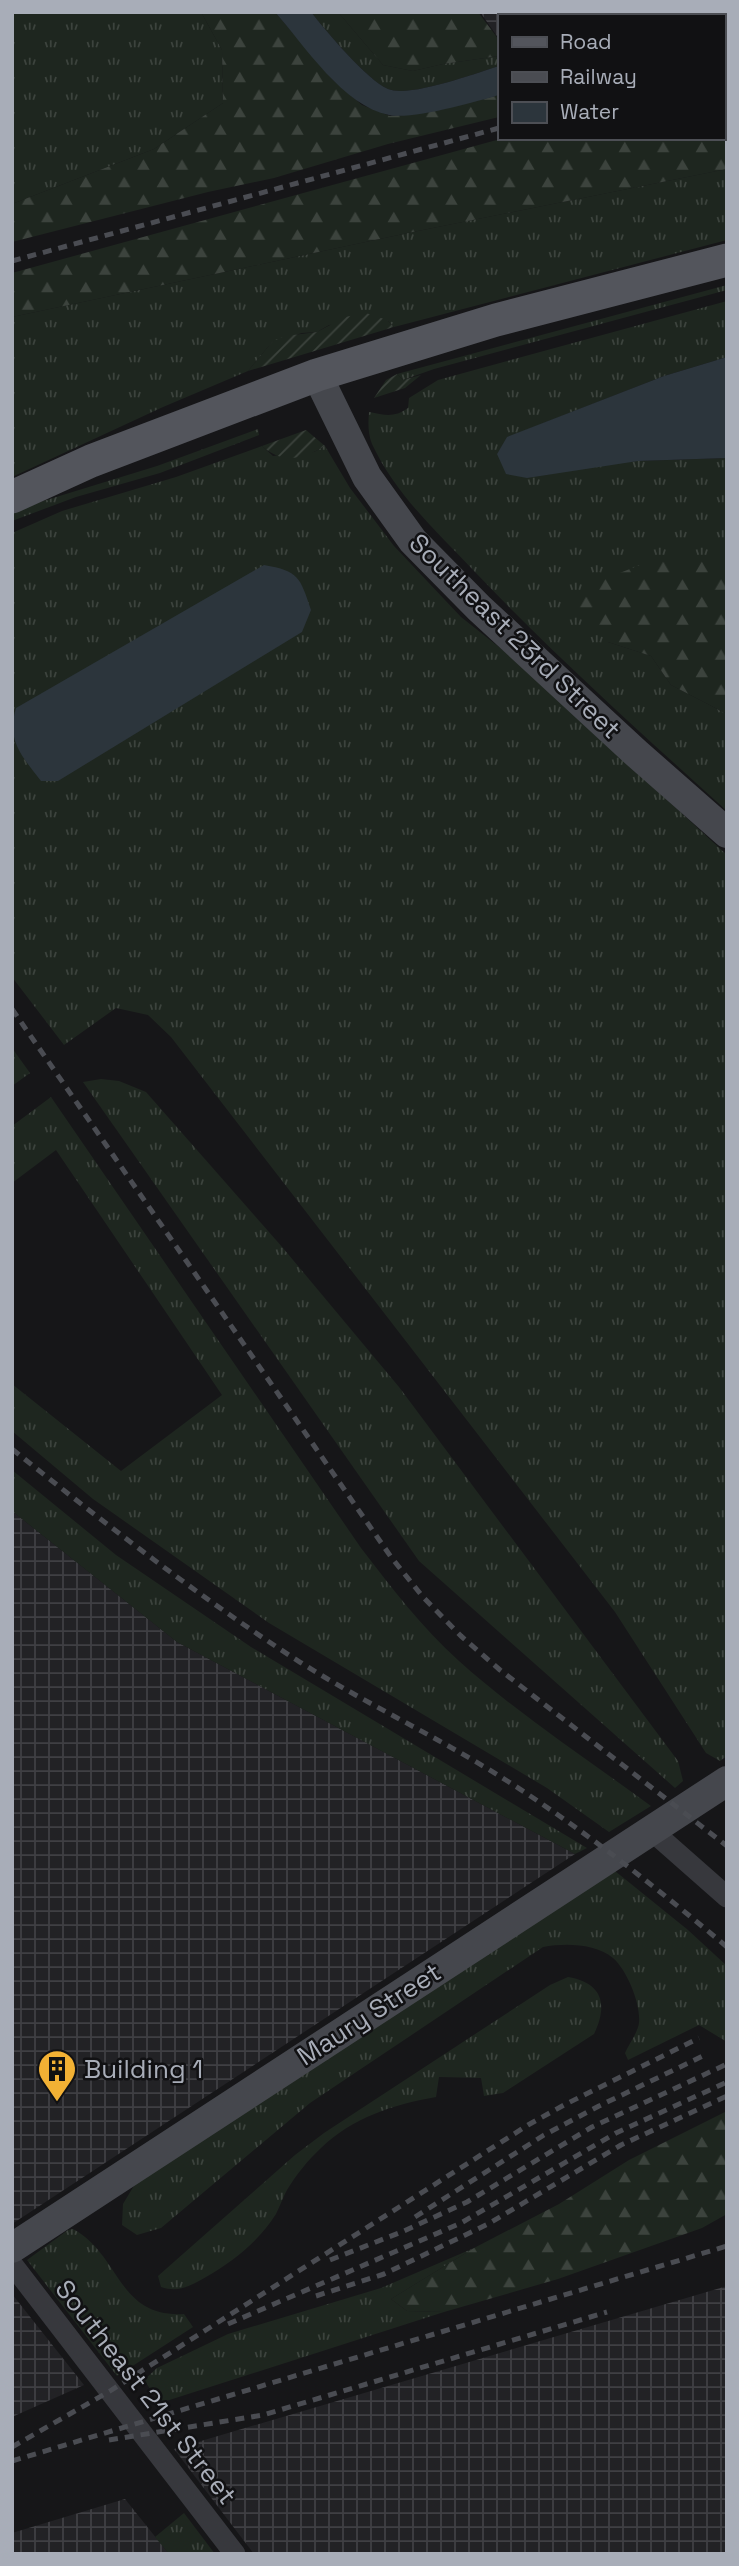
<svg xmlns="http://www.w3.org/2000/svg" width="739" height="2566" viewBox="0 0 739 2566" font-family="'Space Grotesk',sans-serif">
	<defs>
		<pattern id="industrial-grid" width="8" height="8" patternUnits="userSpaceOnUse" patternTransform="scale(1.75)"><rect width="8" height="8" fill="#222225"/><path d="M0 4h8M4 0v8" fill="none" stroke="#3f3f43"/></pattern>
		<pattern id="grass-tufts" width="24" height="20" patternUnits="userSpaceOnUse" patternTransform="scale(1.75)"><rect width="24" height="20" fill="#1e261f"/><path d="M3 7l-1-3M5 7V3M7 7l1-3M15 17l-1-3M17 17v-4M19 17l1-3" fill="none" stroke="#3c433d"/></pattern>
		<pattern id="forest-firs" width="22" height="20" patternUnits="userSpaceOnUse" patternTransform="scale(1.75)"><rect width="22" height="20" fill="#1e261f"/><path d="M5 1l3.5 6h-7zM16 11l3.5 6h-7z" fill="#3c433d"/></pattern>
		<pattern id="garden-furrows" width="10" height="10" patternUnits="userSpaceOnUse" patternTransform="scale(1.75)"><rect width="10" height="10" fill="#1e261f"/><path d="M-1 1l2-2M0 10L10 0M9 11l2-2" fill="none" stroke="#3c433d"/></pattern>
	</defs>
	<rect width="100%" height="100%" fill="#161618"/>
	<g fill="url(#industrial-grid)">
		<polygon points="480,12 628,12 620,16 499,16 499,39"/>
		<polygon points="12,1511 177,1642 575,1854 12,2224"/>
		<polygon points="727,2286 727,2554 254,2554 174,2449"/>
		<polygon points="12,2294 84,2385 12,2417"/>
		<polygon points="125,2499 169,2554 12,2554 12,2533"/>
	</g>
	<g fill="url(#grass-tufts)">
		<polygon points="12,12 201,12 222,50 223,103 154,149 12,204"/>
		<path d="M311,12H338L383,65L413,71L443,64L499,56V66C476,73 410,98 388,89C366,79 327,32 311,12Z"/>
		<polygon points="727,169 727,240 394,327 387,320 329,325 317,332 302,333 272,342 248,371 163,407 12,477 12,317 408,233"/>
		<polygon points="727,285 727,290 434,369 403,380 397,374"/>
		<path d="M727,301V357L664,376L508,437L497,454L638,461L727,458V559H655L608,642L651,656L671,685L727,714V811C641,733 555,656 475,572C437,532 396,495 372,444C368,434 368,423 369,412C385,415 394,418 408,408L409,398L438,380Z"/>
		<polygon points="258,429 259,435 160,473 76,497 12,521 12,514 40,502 157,466"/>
		<polygon points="262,446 273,456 314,452 325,446 350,488 394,546 461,617 513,658 727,855 727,1756 720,1761 706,1753 615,1612 171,1037 148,1015 116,1008 64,1045 12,977 12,533 62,511 176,477"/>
		<polygon points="12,1048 30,1073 12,1086"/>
		<polygon points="101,1079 119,1081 146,1092 283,1248 399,1387 678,1761 683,1781 675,1788 419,1561 83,1082"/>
		<path d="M51,1097L361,1548C392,1588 422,1628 459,1661C518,1714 587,1759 651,1806L609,1832L547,1788L269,1623L93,1499L12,1431V1384L121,1471L222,1395L56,1150L12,1183V1126Z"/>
		<polygon points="12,1470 116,1555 251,1647 587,1848 575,1854 177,1642 12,1511"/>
		<path d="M615,1871L688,1930L727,1966V2042L699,2025L628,2060L625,2053C629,2044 638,2032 639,2023C641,2004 627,1970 613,1958C595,1943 564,1943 543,1947L310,2103L161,2228L137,2235L122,2225L123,2204L135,2184Z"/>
		<path d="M568,1977C603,1983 608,2005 594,2034L503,2093L484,2096L481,2078L439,2077L436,2097C394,2104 352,2118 321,2148C308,2160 296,2175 287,2190C283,2197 280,2206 276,2214C258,2242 234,2261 206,2277C190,2286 179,2293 161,2287L158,2276L295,2155L324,2133L550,1985Z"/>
		<path d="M73,2229C121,2255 117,2318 184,2314L193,2327L117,2376L27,2260L68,2230Z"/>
		<polygon points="474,2248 391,2299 407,2311 444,2312 160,2403 144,2380 157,2368 228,2334 381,2288"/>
		<polygon points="184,2513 215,2554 169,2554 155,2537"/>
	</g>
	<g fill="url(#forest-firs)">
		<polygon points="201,12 275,12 333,80 362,105 390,116 439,110 499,95 499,117 388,144 274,178 208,192 12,242 12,204 154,149 223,103 222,50"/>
		<polygon points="338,12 478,12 499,40 499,56 443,64 413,71 383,65"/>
		<polygon points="629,12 727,12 727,17 620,16"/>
		<polygon points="723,79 727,79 727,169 408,233 12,317 12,273 504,138 723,138"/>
		<polygon points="655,559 727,559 727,714 671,685 651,656 608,642 580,613 576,601 587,586"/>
		<polygon points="727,2111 727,2214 702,2228 558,2279 444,2312 407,2311 391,2299 474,2248 559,2204 629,2160"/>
	</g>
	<g fill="url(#garden-furrows)">
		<polygon points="366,313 387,320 394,327 248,371 272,342 285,336 317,332 345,317"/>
		<polygon points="397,374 403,380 421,375 405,388 374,398 386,380"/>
		<path d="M306,430L325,446C302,459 283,465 262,446Z"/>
	</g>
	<g fill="#2c353c">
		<path d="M275,12H311C327,32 366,79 388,89C410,98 476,73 499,66V95C475,102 412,120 389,115C343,106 305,46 275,12Z"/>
		<polygon points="727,357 727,458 638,461 527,478 506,474 497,454 507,437 664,376"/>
		<path d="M264,565C299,571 300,577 311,610L302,632L58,781H41C22,756 6,741 16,708Z"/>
	</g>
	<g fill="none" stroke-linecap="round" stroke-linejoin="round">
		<g stroke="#37383d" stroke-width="21">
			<polyline points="651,1830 727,1897"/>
			<polyline points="12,2264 235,2554"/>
		</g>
		<g stroke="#45474d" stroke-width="30">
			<polyline points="317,375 367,477 413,541 479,608 636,753 727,833"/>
			<polyline points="12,2248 727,1781"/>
		</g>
		<polyline stroke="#53555c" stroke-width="33" points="12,497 91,461 317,375 496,320 727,260"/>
		<g stroke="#4a4c52" stroke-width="5" stroke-dasharray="9 7" stroke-linecap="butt">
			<polyline points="723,68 727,67"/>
			<polyline points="12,261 499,128"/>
			<polyline points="12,1009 391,1557 423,1597 461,1636 500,1670 727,1846"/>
			<path d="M12,1449C103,1522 194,1593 292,1657C363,1703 441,1738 512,1784C588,1833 658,1889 727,1947"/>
			<polyline points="415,2217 544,2135 599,2106 707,2054"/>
			<polyline points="330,2260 404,2231 467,2202 592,2127 727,2064"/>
			<polyline points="316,2296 384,2274 488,2224 621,2145 727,2096"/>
			<polyline points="228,2324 461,2223 616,2133 727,2082"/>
			<polyline points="109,2440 263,2415 607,2312"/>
			<polyline points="12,2447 110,2391 528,2125 564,2105 699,2038"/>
			<polyline points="12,2461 727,2246"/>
		</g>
	</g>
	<defs>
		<symbol id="building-pin" viewBox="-11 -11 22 30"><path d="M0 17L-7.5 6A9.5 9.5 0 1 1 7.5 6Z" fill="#f2b134" stroke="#111113"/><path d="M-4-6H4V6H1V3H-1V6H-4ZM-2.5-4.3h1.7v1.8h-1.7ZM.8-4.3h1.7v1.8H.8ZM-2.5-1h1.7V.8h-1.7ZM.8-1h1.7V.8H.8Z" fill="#111"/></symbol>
	</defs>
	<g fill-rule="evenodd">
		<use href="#building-pin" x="35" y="2047" width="44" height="60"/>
	</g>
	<g text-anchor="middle" stroke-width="5" stroke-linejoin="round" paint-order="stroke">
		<g font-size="26" fill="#a8adb8" stroke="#111113">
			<text transform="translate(515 636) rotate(44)" y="9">Southeast 23rd Street</text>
			<text transform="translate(369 2014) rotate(-33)" y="9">Maury Street</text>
			<text transform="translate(146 2392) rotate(52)" y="9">Southeast 21st Street</text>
		</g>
		<g font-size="26" fill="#a8adb8" stroke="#111113" text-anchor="start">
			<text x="84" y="2078">Building 1</text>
		</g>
	</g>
	<rect width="739" height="2566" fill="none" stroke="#a8adb8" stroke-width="28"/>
	<rect x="498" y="14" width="228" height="126" fill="#111113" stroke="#4d4f55" stroke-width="2"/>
	<rect x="512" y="37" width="35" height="10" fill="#53555c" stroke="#4d4f55" stroke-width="2"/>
	<text x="560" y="49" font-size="21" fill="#a8adb8">Road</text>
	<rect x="512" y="72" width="35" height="10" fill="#4a4c52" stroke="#4d4f55" stroke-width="2"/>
	<text x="560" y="84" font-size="21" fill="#a8adb8">Railway</text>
	<rect x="512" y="102" width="35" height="21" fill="#2c353c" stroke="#4d4f55" stroke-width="2"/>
	<text x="560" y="119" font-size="21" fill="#a8adb8">Water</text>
</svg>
